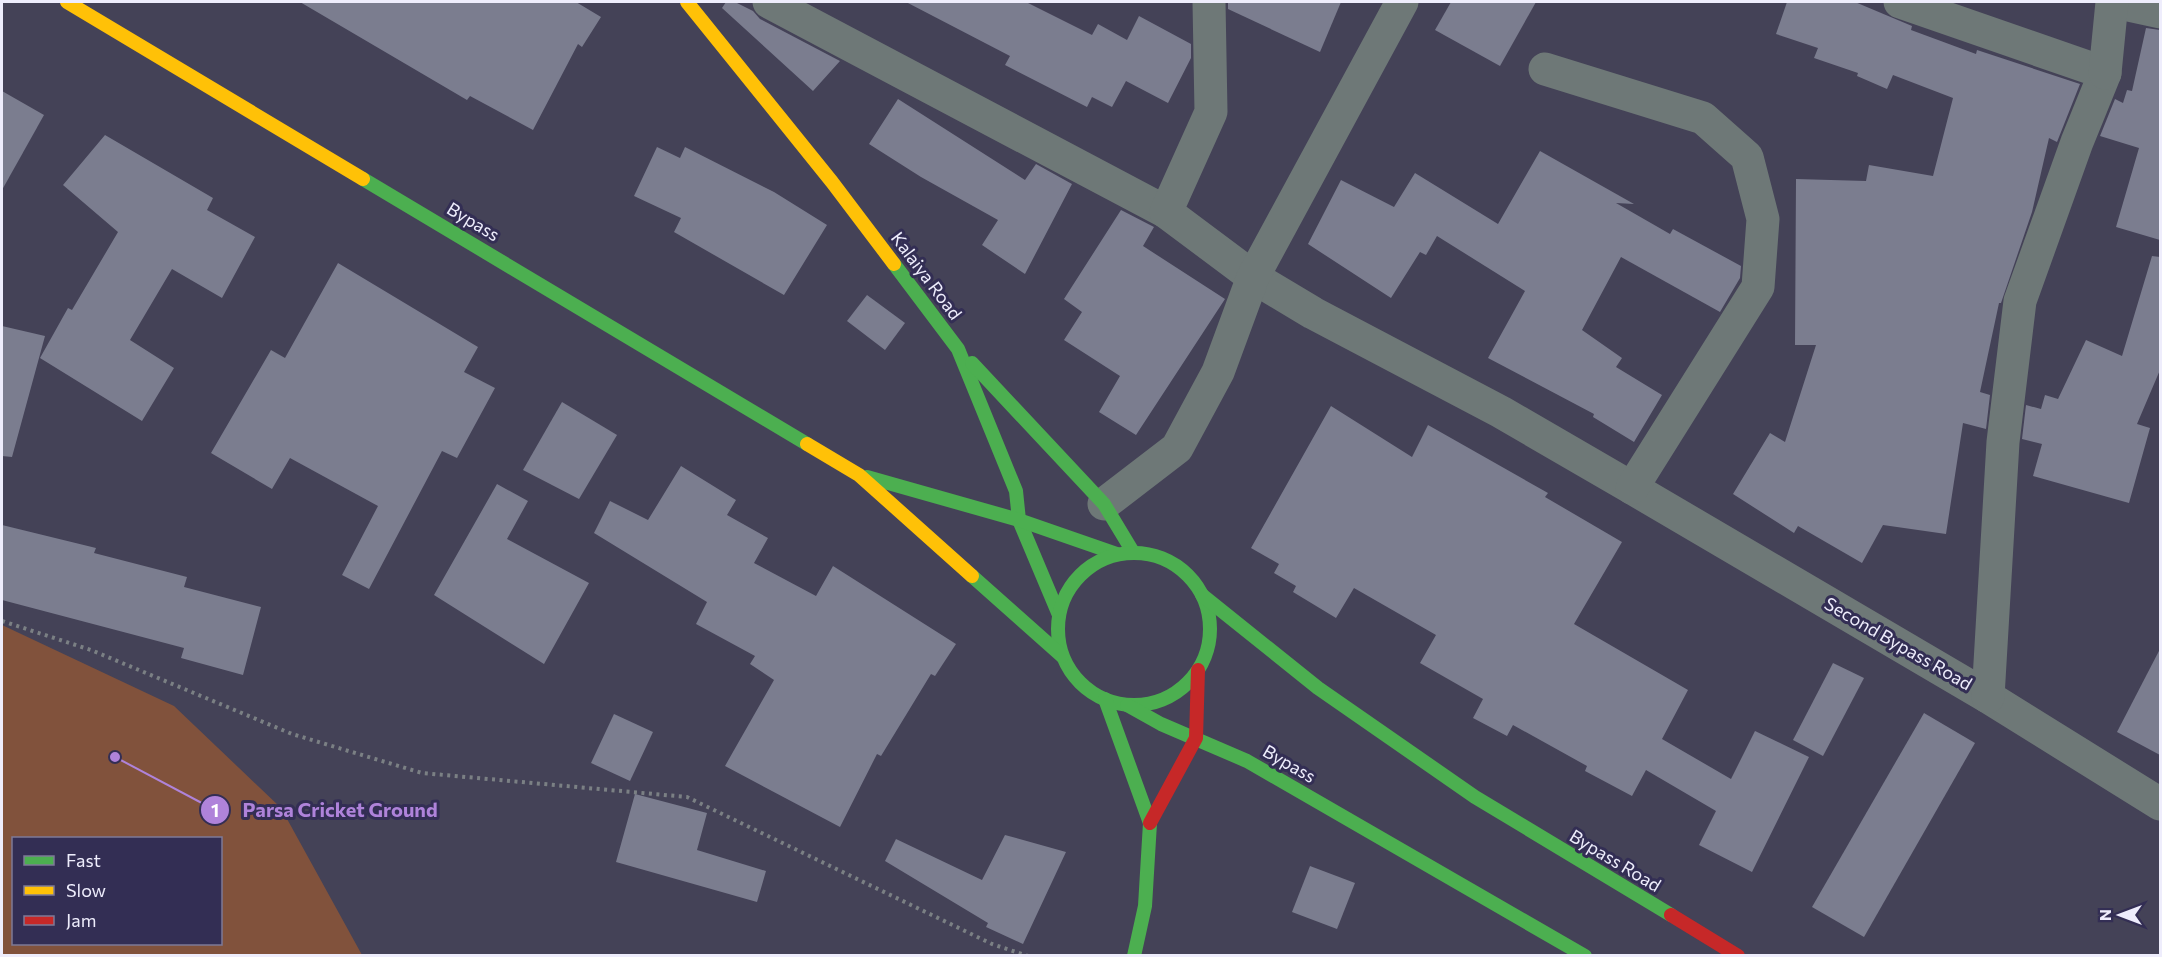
<svg xmlns="http://www.w3.org/2000/svg" width="2162" height="957" viewBox="0 0 2162 957" font-family="Commissioner,sans-serif">
	<rect width="100%" height="100%" fill="#444257"/>
	<path fill="#81523c" fill-rule="evenodd" d="M2,625L174,706L281,808L362,955H2ZM14,838H220V944H14Z"/>
	<g fill="#7b7d8f">
		<polygon points="300,2 576,2 601,17 582,47 578,44 533,130 470,96 467,100"/>
		<polygon points="726,2 735,2 753,11 760,19 840,61 813,91 722,8"/>
		<polygon points="906,2 1026,2 1092,35 1098,24 1127,40 1139,16 1191,44 1191,58 1168,103 1126,81 1112,107 1092,97 1087,107 1005,65 1010,56"/>
		<polygon points="1228,2 1341,2 1320,52 1228,9"/>
		<polygon points="1451,2 1536,2 1500,66 1435,30"/>
		<polygon points="1787,2 1855,2 1912,26 1911,30 1976,54 1977,50 2080,84 2057,142 2049,138 2032,212 2001,303 1999,303 1980,392 1990,395 1986,429 1963,423 1946,534 1883,525 1862,563 1798,526 1794,533 1733,494 1770,433 1785,442 1816,345 1795,345 1796,179 1866,181 1869,165 1933,176 1953,98 1893,75 1887,89 1857,76 1858,73 1814,58 1818,48 1776,34"/>
		<polygon points="2146,28 2160,30 2160,240 2116,227 2139,148 2100,136 2115,99 2123,103 2127,90 2132,91"/>
		<polygon points="2,91 44,115 2,190"/>
		<polygon points="898,99 1025,180 1036,164 1072,184 1025,274 982,245 998,220 921,177 869,144"/>
		<polygon points="105,135 213,198 207,210 255,237 222,298 172,269 130,340 174,368 142,421 40,358 68,308 72,310 118,232 63,185"/>
		<polygon points="657,147 680,158 685,147 774,192 827,225 784,295 674,232 681,218 634,196"/>
		<polygon points="1540,151 1634,204 1616,203 1670,234 1673,229 1741,266 1740,278 1720,312 1621,257 1582,330 1622,358 1616,367 1662,395 1634,442 1593,417 1594,414 1488,358 1525,291 1437,236 1426,255 1420,252 1391,298 1308,244 1341,180 1394,207 1415,173 1498,224"/>
		<polygon points="1121,210 1154,227 1143,246 1225,299 1136,435 1099,412 1120,376 1064,340 1082,312 1064,299"/>
		<polygon points="2152,256 2160,257 2160,370 2137,424 2150,428 2129,503 2033,476 2042,444 2022,439 2026,405 2041,409 2045,395 2058,399 2086,340 2122,356"/>
		<polygon points="338,263 478,347 464,372 495,388 457,458 442,451 369,589 342,575 378,506 290,458 272,489 211,453 271,350 285,358"/>
		<polygon points="867,295 905,323 885,350 847,321"/>
		<polygon points="2,326 45,336 12,457 2,456"/>
		<polygon points="562,402 617,435 579,499 523,470"/>
		<polygon points="1331,406 1412,457 1428,425 1548,493 1545,497 1622,542 1574,624 1688,690 1662,739 1731,779 1755,731 1809,757 1752,872 1699,845 1716,811 1646,770 1632,796 1585,771 1587,766 1513,725 1507,736 1473,718 1483,699 1420,663 1436,635 1354,588 1336,618 1293,592 1296,586 1274,573 1279,564 1251,548"/>
		<polygon points="681,466 736,500 727,515 768,538 754,563 816,596 833,566 956,644 935,676 931,674 881,756 877,754 840,827 725,766 774,680 750,664 755,656 696,624 707,602 594,533 610,501 648,520"/>
		<polygon points="497,484 528,501 507,539 589,583 544,664 434,595"/>
		<polygon points="2,525 96,548 94,553 187,577 184,587 261,607 243,675 181,658 184,648 2,600"/>
		<polygon points="2160,649 2160,755 2117,732"/>
		<polygon points="1833,663 1864,678 1823,756 1793,740"/>
		<polygon points="1924,713 1975,743 1864,937 1812,907"/>
		<polygon points="614,714 653,732 630,781 591,763"/>
		<polygon points="635,794 707,813 697,850 766,871 757,902 616,862"/>
		<polygon points="1005,835 1066,852 1023,944 986,927 988,923 885,861 896,839 982,880"/>
		<polygon points="1310,866 1355,883 1337,929 1292,912"/>
	</g>
	<g fill="none" stroke-linecap="round" stroke-linejoin="round">
		<polyline stroke="#7b8084" stroke-width="4" stroke-dasharray="3 4.5" stroke-linecap="butt" points="2,621 91,650 292,734 422,773 687,797 992,944 1028,956"/>
		<g stroke="#6e7877" stroke-width="33">
			<polyline points="769,2 1166,212"/>
			<polyline points="1209,2 1211,112 1166,212 1253,277 1313,313 1501,412 1632,488 1988,697 2160,804"/>
			<polyline points="1900,2 2105,73 2077,142 2020,301 2003,442 1988,697"/>
			<polyline points="2114,2 2160,12"/>
			<polyline points="1545,69 1703,118 1747,157 1763,219 1758,287 1632,488"/>
			<polyline points="2105,73 2112,2"/>
			<polyline points="1104,504 1177,448 1218,372 1253,277 1402,2"/>
		</g>
		<g stroke="#4caf50" stroke-width="14">
			<polyline points="363,179 807,444"/>
			<polyline points="894,264 958,349 1016,491 1019,520 1059,615"/>
			<polyline points="972,363 1104,504 1133,552"/>
			<polyline points="867,477 1019,520 1117,554"/>
			<circle cx="1134" cy="629" r="76"/>
			<polyline points="972,576 1062,656"/>
			<polyline points="1202,595 1318,688 1475,797 1671,915"/>
			<polyline points="1105,699 1150,823 1145,906 1134,956"/>
			<polyline points="1127,705 1161,724 1247,761 1585,956"/>
		</g>
		<g stroke="#ffc107" stroke-width="14">
			<polyline points="67,2 363,179"/>
			<polyline points="687,2 832,182 894,264"/>
			<polyline points="807,444 859,475 972,576"/>
		</g>
		<g stroke="#c62828" stroke-width="14">
			<polyline points="1150,823 1196,738 1198,670"/>
			<polyline points="1671,915 1738,956"/>
		</g>
	</g>
	<g text-anchor="middle" stroke-width="6" stroke-linejoin="round" paint-order="stroke">
		<g font-size="18" fill="#eeedfc" stroke="#332e54">
			<text transform="translate(473 222) rotate(31)" y="6">Bypass</text>
			<text transform="translate(926 276) rotate(53)" y="6">Kalaiya Road</text>
			<text transform="translate(1898 644) rotate(30)" y="6">Second Bypass Road</text>
			<text transform="translate(1289 764) rotate(30)" y="6">Bypass</text>
			<text transform="translate(1615 861) rotate(31)" y="6">Bypass Road</text>
		</g>
	</g>
	<path fill="none" stroke="#af83da" stroke-width="2" d="M115 757L215 810"/>
	<g fill="#af83da" stroke="#332e54" stroke-width="2">
		<circle cx="115" cy="757" r="6"/>
		<circle cx="215" cy="810" r="15"/>
	</g>
	<g font-size="18" text-anchor="middle" font-weight="bold" fill="#fff">
		<text x="215" y="817">1</text>
	</g>
	<g font-size="20" text-anchor="middle" font-weight="bold" fill="#af83da" stroke="#332e54" stroke-width="6" stroke-linejoin="round" paint-order="stroke">
		<text x="340" y="817">Parsa Cricket Ground</text>
	</g>
	<rect width="2162" height="957" fill="none" stroke="#eeedfc" stroke-width="6"/>
	<rect x="12" y="837" width="210" height="108" fill="#332e54" stroke="#7e7a97" stroke-width="1.5"/>
	<rect x="24" y="856" width="30" height="9" fill="#4caf50" stroke="#7e7a97" stroke-width="1.5"/>
	<text x="66" y="867" font-size="18" fill="#eeedfc">Fast</text>
	<rect x="24" y="886" width="30" height="9" fill="#ffc107" stroke="#7e7a97" stroke-width="1.5"/>
	<text x="66" y="897" font-size="18" fill="#eeedfc">Slow</text>
	<rect x="24" y="916" width="30" height="9" fill="#c62828" stroke="#7e7a97" stroke-width="1.5"/>
	<text x="66" y="927" font-size="18" fill="#eeedfc">Jam</text>
	<g transform="translate(2120 915) rotate(270)" stroke="#332e54" stroke-width="4.5" paint-order="stroke">
	<path d="M0-4.5L10 22L0 15L-10 22Z" fill="#eeedfc"/>
	<text y="-9" font-size="16" font-weight="bold" text-anchor="middle" fill="#eeedfc">N</text>
	</g>
</svg>
